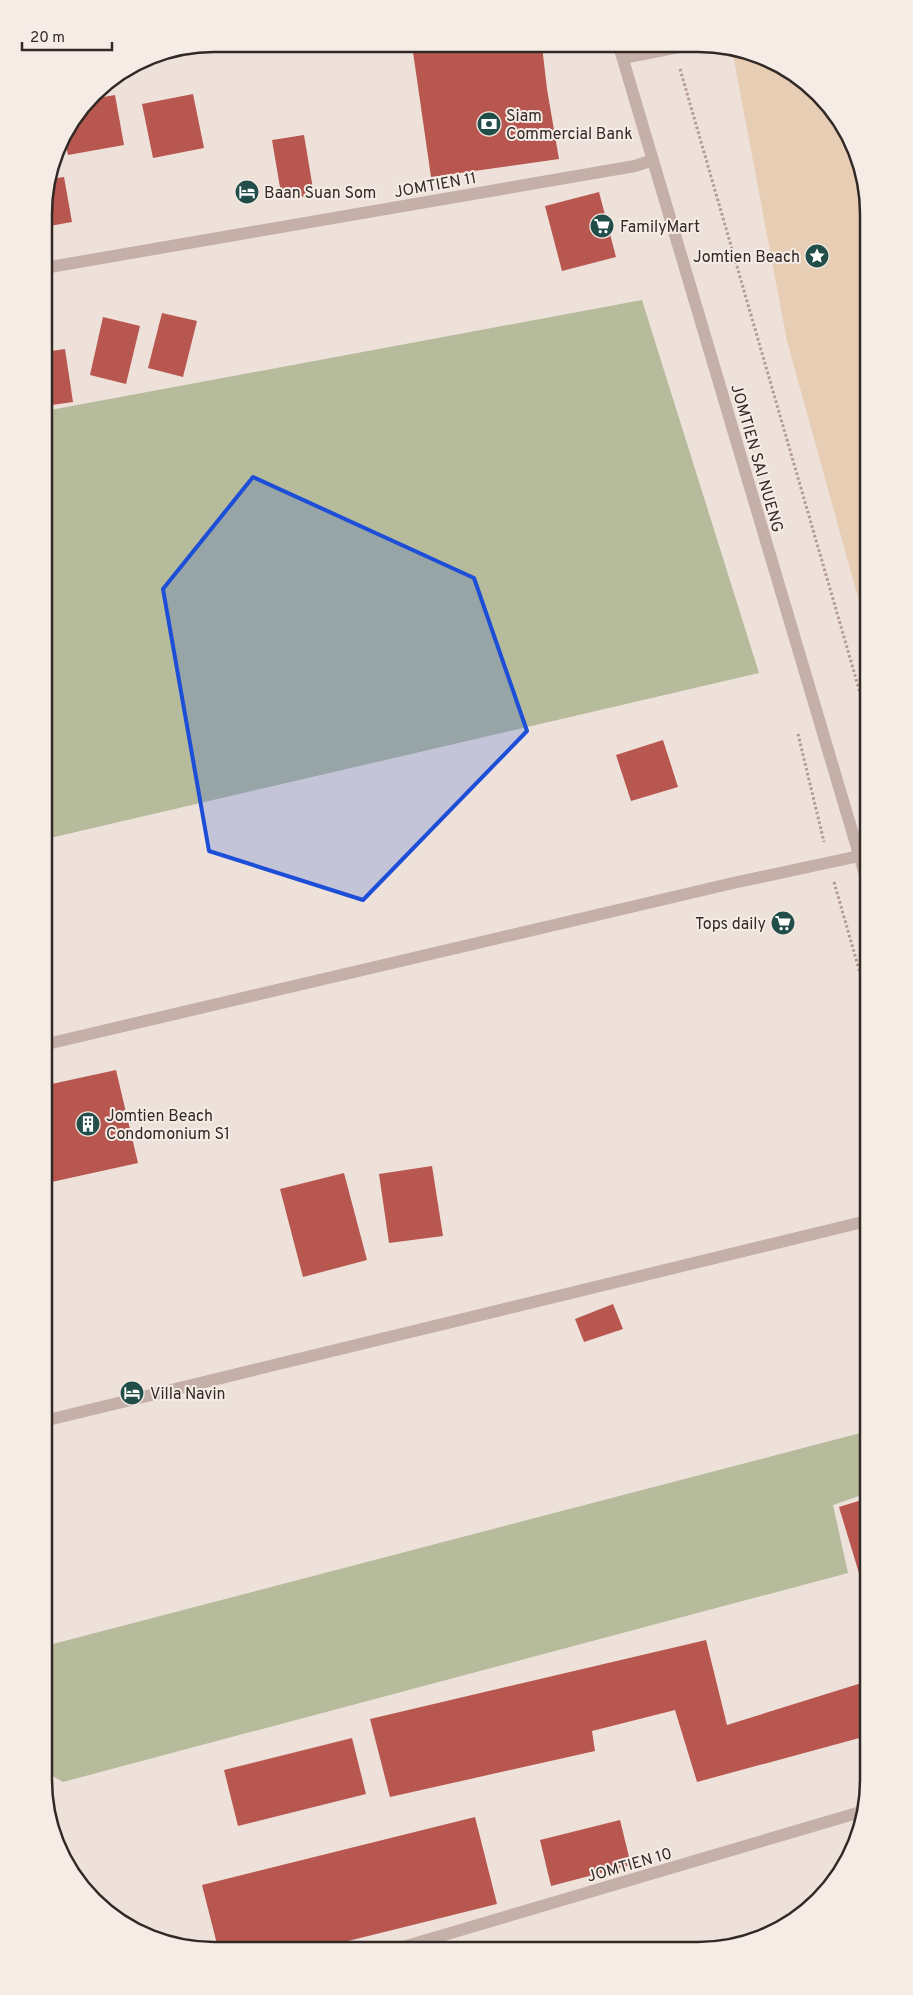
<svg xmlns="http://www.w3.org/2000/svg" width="913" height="1995" viewBox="0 0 913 1995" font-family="Overpass,sans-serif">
	<rect width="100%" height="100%" fill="#eee1da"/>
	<g fill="#b6bb9c">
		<polygon points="642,300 759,673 46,839 45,411"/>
		<polygon points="868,1431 868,1493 833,1505 848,1573 63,1782 49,1774 49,1645"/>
		<polygon points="794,1922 743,1945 709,1946"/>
	</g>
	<polygon fill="#e6cdb4" points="730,47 811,86 846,129 863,170 865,623 787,341 734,60"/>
	<g fill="#b7574f">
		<polygon points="412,45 542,46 547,89 559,159 431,177"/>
		<polygon points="193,94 204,148 153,158 142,104"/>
		<polygon points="115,95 124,145 68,155 64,135 92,99"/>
		<polygon points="304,135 314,195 282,199 272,140"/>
		<polygon points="64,177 72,222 44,227 44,203 50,179"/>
		<polygon points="599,192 616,257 562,271 545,206"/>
		<polygon points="162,313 197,321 183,377 148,368"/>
		<polygon points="103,317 140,326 126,384 90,375"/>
		<polygon points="65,349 73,402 45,406 45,352"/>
		<polygon points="663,740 678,787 631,801 616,755"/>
		<polygon points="116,1070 138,1163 47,1183 47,1085"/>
		<polygon points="432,1166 443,1236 389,1243 379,1174"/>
		<polygon points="344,1173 367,1260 303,1277 280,1189"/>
		<polygon points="613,1304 623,1329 584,1342 575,1319"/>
		<polygon points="868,1498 868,1603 839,1507"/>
		<polygon points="706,1640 727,1725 868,1681 869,1751 863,1737 697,1782 675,1710 592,1731 595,1751 390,1797 370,1719"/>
		<polygon points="352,1738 366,1794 238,1826 224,1770"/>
		<polygon points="475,1817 497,1904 324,1947 218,1948 202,1885"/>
		<polygon points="620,1820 631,1865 551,1886 540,1840"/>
	</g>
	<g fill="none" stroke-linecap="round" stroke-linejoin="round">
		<g stroke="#b09a92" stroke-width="3" stroke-dasharray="2.5 2.5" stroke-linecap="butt">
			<polyline points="680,69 865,710"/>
			<polyline points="798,734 824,842"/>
			<polyline points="834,882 866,994"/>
		</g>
		<g stroke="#c4b0a8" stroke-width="12">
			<polyline points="619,46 866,878"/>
			<polyline points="623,58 679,47"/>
			<polyline points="44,268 635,166 653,160"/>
			<polyline points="47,1044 733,883 859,856"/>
			<polyline points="48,1420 867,1221"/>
			<polyline points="403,1947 864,1811"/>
		</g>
	</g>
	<path fill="#1d4ed8" fill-opacity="0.2" stroke="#1d4ed8" stroke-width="4" stroke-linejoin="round" d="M253,477L474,578L527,731L363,900L209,851L163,589Z"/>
	<defs>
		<symbol id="bank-disc" viewBox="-11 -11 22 22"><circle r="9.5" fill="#224e4a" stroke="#f6ece6"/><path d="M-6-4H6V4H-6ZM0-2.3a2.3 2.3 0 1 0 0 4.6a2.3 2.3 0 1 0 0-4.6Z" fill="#fff"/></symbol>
		<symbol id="hotel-disc" viewBox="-11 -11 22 22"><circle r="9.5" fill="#224e4a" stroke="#f6ece6"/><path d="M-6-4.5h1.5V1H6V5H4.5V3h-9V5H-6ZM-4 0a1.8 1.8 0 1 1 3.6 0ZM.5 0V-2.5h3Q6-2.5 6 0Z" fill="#fff"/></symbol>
		<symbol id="supermarket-disc" viewBox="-11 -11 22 22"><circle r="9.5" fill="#224e4a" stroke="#f6ece6"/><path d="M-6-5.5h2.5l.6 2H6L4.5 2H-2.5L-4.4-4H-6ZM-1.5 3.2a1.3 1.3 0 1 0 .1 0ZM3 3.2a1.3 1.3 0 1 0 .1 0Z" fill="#fff"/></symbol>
		<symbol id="sight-disc" viewBox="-11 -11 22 22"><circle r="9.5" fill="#224e4a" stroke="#f6ece6"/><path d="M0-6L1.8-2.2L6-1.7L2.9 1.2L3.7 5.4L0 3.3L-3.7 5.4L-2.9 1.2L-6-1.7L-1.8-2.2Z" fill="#fff"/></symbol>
		<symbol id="building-disc" viewBox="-11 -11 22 22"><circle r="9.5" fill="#224e4a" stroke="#f6ece6"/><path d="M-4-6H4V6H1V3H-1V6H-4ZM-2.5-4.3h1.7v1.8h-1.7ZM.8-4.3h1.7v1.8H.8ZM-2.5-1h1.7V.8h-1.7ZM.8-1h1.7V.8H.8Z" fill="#fff"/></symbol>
	</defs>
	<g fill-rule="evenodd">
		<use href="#bank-disc" x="475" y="110" width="28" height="28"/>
		<use href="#hotel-disc" x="233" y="178" width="28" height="28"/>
		<use href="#supermarket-disc" x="588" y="212" width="28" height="28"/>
		<use href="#sight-disc" x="803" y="242" width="28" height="28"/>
		<use href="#supermarket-disc" x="769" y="909" width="28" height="28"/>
		<use href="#building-disc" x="74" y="1110" width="28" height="28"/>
		<use href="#hotel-disc" x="118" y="1379" width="28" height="28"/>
	</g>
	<g text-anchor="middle" stroke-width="4" stroke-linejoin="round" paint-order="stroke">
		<g font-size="16" fill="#322927" stroke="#f6ece6" text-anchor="start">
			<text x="506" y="121">Siam<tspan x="506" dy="18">Commercial Bank</tspan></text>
			<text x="264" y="198">Baan Suan Som</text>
			<text x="620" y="232">FamilyMart</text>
			<text x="800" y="262" text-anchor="end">Jomtien Beach</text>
			<text x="766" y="929" text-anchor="end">Tops daily</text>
			<text x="106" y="1121">Jomtien Beach<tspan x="106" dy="18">Condomonium S1</tspan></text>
			<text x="150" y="1399">Villa Navin</text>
		</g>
		<g font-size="16" fill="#322927" stroke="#f6ece6">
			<text transform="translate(435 184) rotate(-10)" y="6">JOMTIEN 11</text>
			<text transform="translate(758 458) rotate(74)" y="6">JOMTIEN SAI NUENG</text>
			<text transform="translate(629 1864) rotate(-16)" y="6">JOMTIEN 10</text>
		</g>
	</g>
	<path d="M0 0H913V1995H0ZM214 52H698A162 162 0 0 1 860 214V1780A162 162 0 0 1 698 1942H214A162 162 0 0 1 52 1780V214A162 162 0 0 1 214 52Z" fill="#f6ece6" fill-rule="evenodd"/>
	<path fill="none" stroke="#322927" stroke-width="2.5" d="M214 52H698A162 162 0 0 1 860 214V1780A162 162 0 0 1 698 1942H214A162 162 0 0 1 52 1780V214A162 162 0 0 1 214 52Z"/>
	<path d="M22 42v8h90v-8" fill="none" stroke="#322927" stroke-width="2.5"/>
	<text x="30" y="42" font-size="15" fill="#322927" stroke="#f6ece6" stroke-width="4" paint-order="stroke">20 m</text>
</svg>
